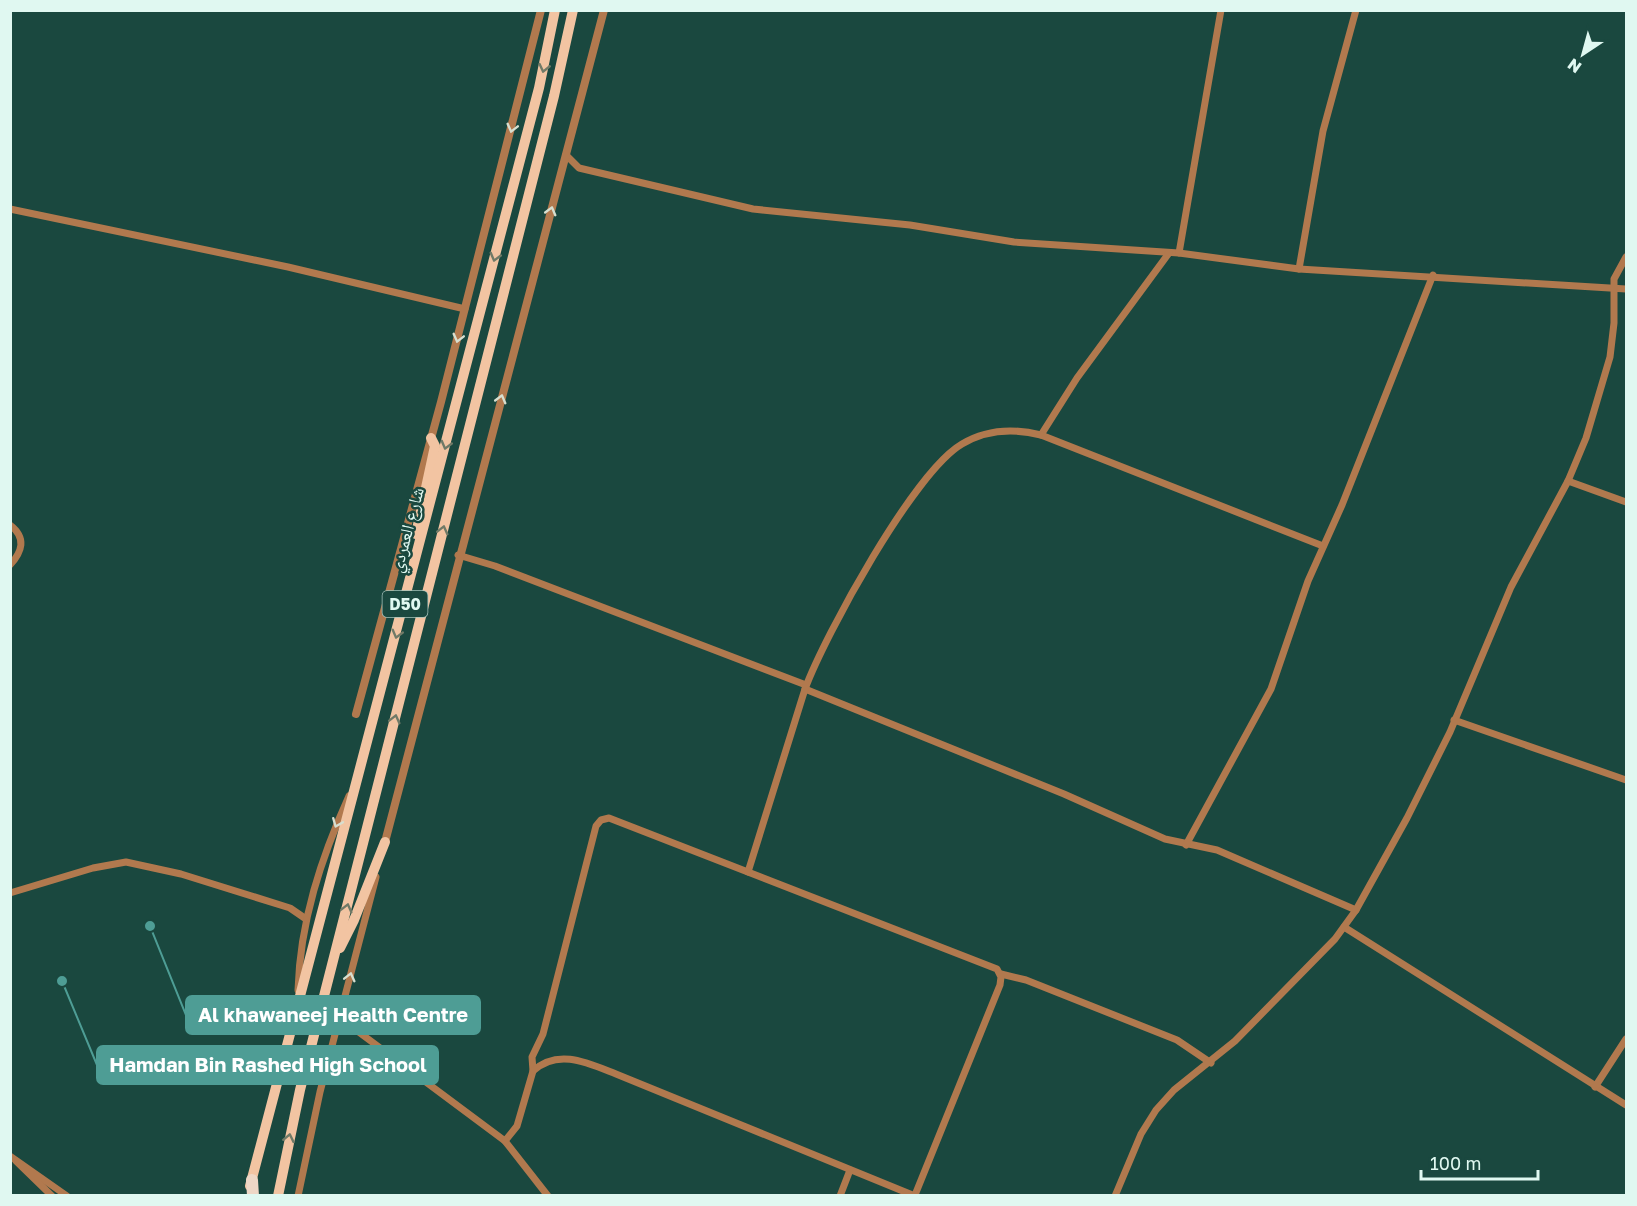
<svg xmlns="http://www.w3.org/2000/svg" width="1637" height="1206" viewBox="0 0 1637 1206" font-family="'Golos Text','Noto Naskh Arabic',sans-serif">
	<rect width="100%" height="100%" fill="#1a483f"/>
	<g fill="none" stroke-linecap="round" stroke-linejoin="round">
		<g stroke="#b1794e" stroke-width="7">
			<polyline points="566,155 579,168 753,209 910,225 1014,242 1179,253 1299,269 1626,289"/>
			<polyline points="10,209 288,267 465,309"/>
			<polyline points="1179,253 1221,10"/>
			<polyline points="1299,269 1323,131 1356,10"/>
			<polyline points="1041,435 1077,378 1169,253"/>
			<polyline points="1568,481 1626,502"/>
			<path d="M10,525C27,538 22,552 10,565"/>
			<polyline points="458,555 495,566 806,685"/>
			<polyline points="805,689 1064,794 1165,839 1217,850 1356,910"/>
			<polyline points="1454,720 1626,780"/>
			<polyline points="1186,845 1271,689 1308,581 1342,505 1433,275"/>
			<path d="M748,872L805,689C825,635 914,472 962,444C987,429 1013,428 1041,435L1323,546"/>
			<polyline points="10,893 93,868 126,862 181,874 290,908 306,919"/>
			<polyline points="1344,927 1626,1105"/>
			<polyline points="1001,974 1026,980 1177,1040 1211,1063"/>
			<path d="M298,990C300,922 321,858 349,796"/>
			<polyline points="341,1012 352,1027 505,1141 548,1196"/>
			<polyline points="533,1071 532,1057 543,1034 596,826 601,820 609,818 997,969 1001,977 1000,985 915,1195"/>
			<polyline points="1595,1087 1626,1039"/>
			<path d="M505,1141L517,1126L533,1071C558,1048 588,1063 616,1074L915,1196"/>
			<polyline points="10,1156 67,1196"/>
			<polyline points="16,1161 52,1196"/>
			<polyline points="298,1196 320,1092 376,877"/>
			<polyline points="840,1196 850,1170"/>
			<polyline points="1115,1196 1141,1134 1156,1110 1174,1090 1235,1041 1335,939 1356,910 1407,818 1450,732 1511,587 1568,481 1586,438 1610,357 1614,323 1614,279 1626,257"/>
		</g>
		<g stroke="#b1794e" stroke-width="8">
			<polyline points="356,714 441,402 541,10"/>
			<polyline points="385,842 604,10"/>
		</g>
		<g stroke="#f2c4a2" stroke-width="10">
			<polyline points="416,534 435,446 431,438"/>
			<polyline points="340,948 354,920 385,842"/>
			<polyline points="250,1186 539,88 555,10"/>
			<polyline points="278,1196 300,1090 554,96 573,10"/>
		</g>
		<polyline stroke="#eed7c6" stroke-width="12" points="252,1180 253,1196"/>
	</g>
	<defs><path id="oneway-chevron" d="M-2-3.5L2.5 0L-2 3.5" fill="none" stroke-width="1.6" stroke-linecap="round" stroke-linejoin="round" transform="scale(1.5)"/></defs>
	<g stroke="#707a67">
		<use href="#oneway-chevron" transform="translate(544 68) rotate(103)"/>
		<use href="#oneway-chevron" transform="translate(495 257) rotate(105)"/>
		<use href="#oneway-chevron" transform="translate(446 445) rotate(105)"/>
		<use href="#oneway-chevron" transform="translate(443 530) rotate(-76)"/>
		<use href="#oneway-chevron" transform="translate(397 634) rotate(105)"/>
		<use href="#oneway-chevron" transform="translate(395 719) rotate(-76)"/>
		<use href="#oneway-chevron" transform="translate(347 908) rotate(-76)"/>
		<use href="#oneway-chevron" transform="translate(289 1138) rotate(-78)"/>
	</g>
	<g stroke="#d7dfd0">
		<use href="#oneway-chevron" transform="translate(512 128) rotate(104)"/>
		<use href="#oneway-chevron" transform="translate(551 211) rotate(-75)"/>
		<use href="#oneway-chevron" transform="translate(458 338) rotate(104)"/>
		<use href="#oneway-chevron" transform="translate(501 399) rotate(-75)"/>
		<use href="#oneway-chevron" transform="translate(337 823) rotate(112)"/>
		<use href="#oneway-chevron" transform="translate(350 977) rotate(-76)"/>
	</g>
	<g text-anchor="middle" stroke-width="5" stroke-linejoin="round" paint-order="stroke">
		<rect fill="#1a483f" stroke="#a5c3bc" stroke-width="1.5" x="382.5" y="591" width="45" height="26" rx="4.5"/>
		<g font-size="16" font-weight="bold" fill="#e0f8f1">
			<text x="405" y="610">D50</text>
		</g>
		<g font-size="18" fill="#e0f8f1" stroke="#1a483f">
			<text transform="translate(407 530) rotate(-75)" y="6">شارع العمردي</text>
		</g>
	</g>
	<path fill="none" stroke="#4e9d95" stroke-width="2" d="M150 926L186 1015M62 981L97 1065"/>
	<g fill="#4e9d95" stroke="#1a483f" stroke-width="2">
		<circle cx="150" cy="926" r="6"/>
		<circle cx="62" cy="981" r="6"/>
	</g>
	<g fill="#4e9d95" stroke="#4e9d95" stroke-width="2">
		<rect x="186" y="996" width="294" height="38" rx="6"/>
		<rect x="97" y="1046" width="341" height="38" rx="6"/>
	</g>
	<g font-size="20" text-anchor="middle" font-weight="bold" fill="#fff">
		<text x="333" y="1022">Al khawaneej Health Centre</text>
		<text x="268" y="1072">Hamdan Bin Rashed High School</text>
	</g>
	<rect width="1637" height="1206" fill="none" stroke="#e0f8f1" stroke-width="24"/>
	<g transform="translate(1583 54) rotate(216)" stroke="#1a483f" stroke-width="4.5" paint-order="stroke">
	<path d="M0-4.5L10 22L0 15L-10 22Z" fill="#e0f8f1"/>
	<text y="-9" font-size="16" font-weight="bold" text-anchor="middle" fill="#e0f8f1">N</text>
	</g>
	<path d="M1421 1170v9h117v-9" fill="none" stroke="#e0f8f1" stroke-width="3"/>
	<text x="1430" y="1170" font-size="18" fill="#e0f8f1" stroke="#1a483f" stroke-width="4.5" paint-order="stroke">100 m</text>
</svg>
